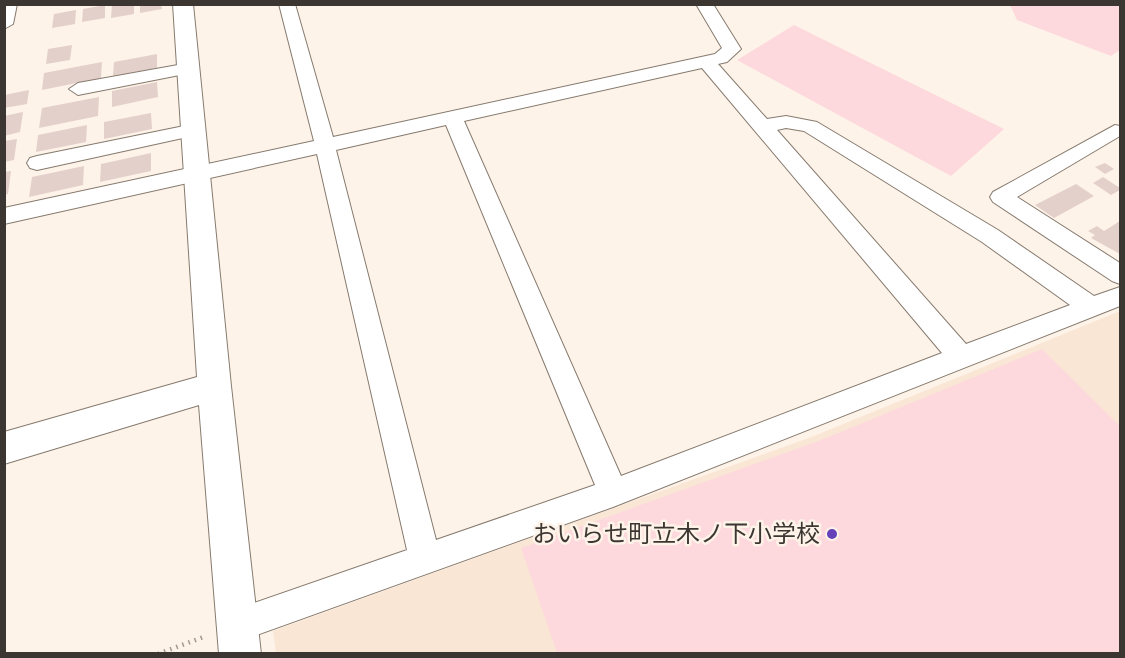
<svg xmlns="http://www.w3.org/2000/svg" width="1125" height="658" viewBox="0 0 1125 658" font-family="'PT Sans','Noto Sans JP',sans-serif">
	<rect width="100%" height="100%" fill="#fef3e9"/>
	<polygon fill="#fae6d4" points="1120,311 1120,653 276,654 273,631 814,436"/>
	<g fill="#fdd9dd">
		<polygon points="1010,5 1120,5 1120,50 1111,56 1017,20"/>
		<polygon points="794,25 1004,129 951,176 737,60"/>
		<polygon points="1042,349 1120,426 1120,653 557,653 521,548 821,440"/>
	</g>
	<g fill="#e4d0ca">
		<polygon points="112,4 134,4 134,14 111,18"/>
		<polygon points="140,4 161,4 162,9 140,13"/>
		<polygon points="105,5 105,18 82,22 83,9"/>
		<polygon points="76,10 75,24 52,28 54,14"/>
		<polygon points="72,45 70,60 46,64 48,49"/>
		<polygon points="157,54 157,68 113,76 114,62"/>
		<polygon points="102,62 101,78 42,90 44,73"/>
		<polygon points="157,82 158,97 112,107 112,91"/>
		<polygon points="29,90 27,104 4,108 4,95"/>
		<polygon points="99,97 98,116 39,128 42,108"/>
		<polygon points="23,112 20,132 4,136 4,116"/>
		<polygon points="151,113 152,129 104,139 104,122"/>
		<polygon points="87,125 86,142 36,152 38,135"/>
		<polygon points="17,139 14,160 4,162 4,141"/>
		<polygon points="151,153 151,171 100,182 101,164"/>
		<polygon points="1105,163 1114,169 1105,174 1095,167"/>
		<polygon points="84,166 83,185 29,197 32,177"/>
		<polygon points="11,171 8,194 4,195 4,172"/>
		<polygon points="1103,177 1120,188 1120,190 1111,195 1093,183"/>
		<polygon points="1076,184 1094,196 1054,218 1035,205"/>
		<polygon points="1120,221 1120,254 1091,238 1095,235 1088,231 1097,226 1104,231"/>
	</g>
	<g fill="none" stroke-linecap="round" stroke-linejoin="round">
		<defs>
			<g id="minor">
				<polygon points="4,4 17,4 13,24 4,29"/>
				<path d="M279,4H295L333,137L715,54L722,48L696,4H713L741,49L727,62L718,64L767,119L786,116L817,122L998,230L1094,296L1120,287V306L613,507L237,642L225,637L220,625L225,613L407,550L317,154L4,224V208L314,141ZM702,68L942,353L621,476L464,121ZM446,125L595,485L436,540L336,150ZM786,128L804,131L982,242L1070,305L966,344L777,130Z"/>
				<polygon points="189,63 195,64 198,68 195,72 78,95 69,89 78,83"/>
				<polygon points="194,124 201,126 204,130 201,134 37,170 30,168 27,163 30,158 37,156"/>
				<polygon points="1115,125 1120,126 1120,136 1017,197 1120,263 1120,284 1112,281 993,202 990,197 993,192"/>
			</g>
			<polygon id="tertiary" points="173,4 193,4 231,386 261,654 219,654 199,405 4,464 4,432 197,377"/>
		</defs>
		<use href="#minor" stroke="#867a6e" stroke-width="2"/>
		<use href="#tertiary" stroke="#867a6e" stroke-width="2"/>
		<polyline stroke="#a19991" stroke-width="4.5" stroke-dasharray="1.5 5" stroke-linecap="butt" points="158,654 206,636"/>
		<use href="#minor" fill="#fff" fill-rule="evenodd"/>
		<use href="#tertiary" fill="#fff" fill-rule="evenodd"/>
	</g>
	<circle fill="#6741b9" stroke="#fef3e9" stroke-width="2" cx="832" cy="534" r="6"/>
	<g text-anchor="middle" stroke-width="5" stroke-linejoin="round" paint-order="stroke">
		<g font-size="24" fill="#3c3632" stroke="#fef3e9" text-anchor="end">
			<text x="820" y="542">おいらせ町立木ノ下小学校</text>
		</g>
	</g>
	<rect width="1125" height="658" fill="none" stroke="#3c3632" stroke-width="12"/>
</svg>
